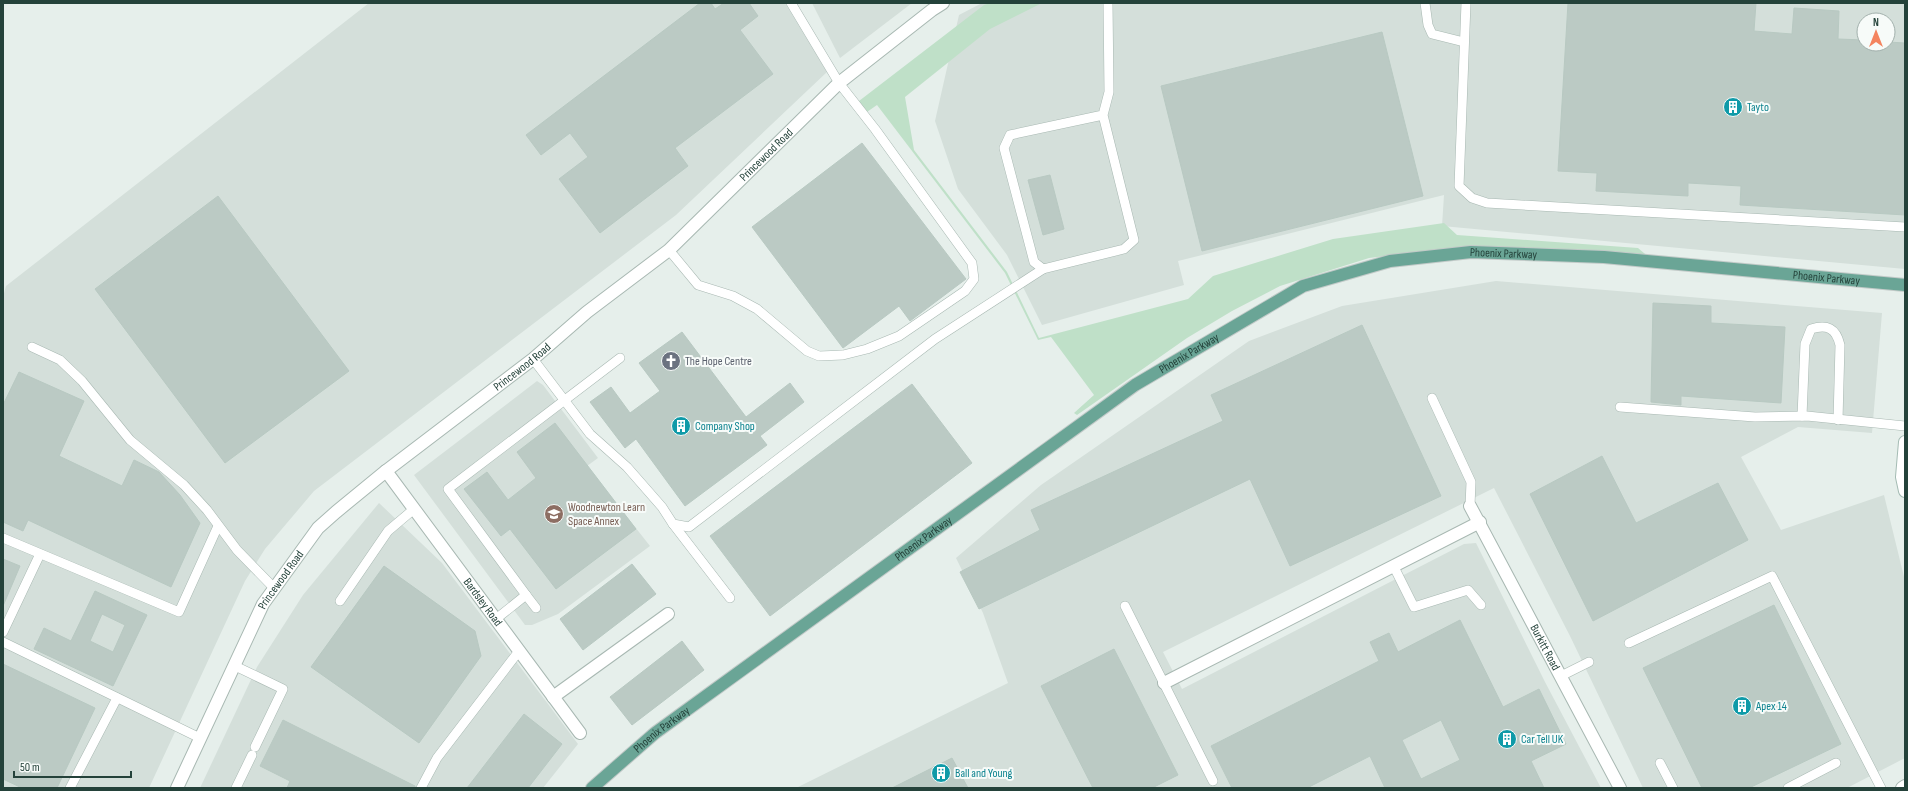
<svg xmlns="http://www.w3.org/2000/svg" width="1908" height="791" viewBox="0 0 1908 791" font-family="'Sofia Sans Condensed',sans-serif">
	<rect width="100%" height="100%" fill="#e6efeb"/>
	<g fill="#d4dfda" fill-rule="evenodd">
		<polygon points="369,3 785,3 827,72 676,215 314,491 265,549 245,581 149,788 3,788 3,297 6,286"/>
		<polygon points="812,3 912,3 840,58"/>
		<path d="M982,3H1905V269L1442,226L1444,195L1178,261L1184,285L1042,325L1007,255L958,189L935,121L959,15ZM1864,20H1888V44H1864Z"/>
		<polygon points="1496,281 1882,313 1872,433 1798,427 1741,457 1781,530 1884,495 1905,581 1905,758 1847,788 1643,788 1570,636 1494,488 1163,652 1182,689 1464,544 1476,543 1545,682 1601,788 796,788 1008,683 983,613 956,558 1041,485 1249,341 1342,306"/>
		<polygon points="537,381 543,385 598,458 587,466 650,546 558,614 532,625 525,625 414,475"/>
		<polygon points="379,503 442,563 578,744 543,788 200,788 257,667 303,595"/>
	</g>
	<polygon fill="#bfe0c8" points="990,3 1042,3 990,29 905,97 914,150 1007,272 1039,338 1188,299 1213,276 1333,239 1444,223 1457,235 1638,248 1651,259 1487,248 1435,250 1369,258 1280,286 1232,311 1187,338 1077,415 1074,413 1094,395 1051,337 1038,340 1005,273 877,105 864,114 860,109 859,101 984,5"/>
	<g fill="#bbcac4" stroke="#b8c9c2" fill-rule="evenodd">
		<polygon points="700,3 711,3 715,9 724,3 749,3 758,16 740,30 773,74 675,148 688,166 600,233 559,179 588,157 570,133 541,155 526,135"/>
		<polygon points="1568,3 1756,3 1754,31 1792,34 1794,8 1839,11 1838,39 1864,40 1864,44 1888,44 1888,42 1905,43 1905,215 1740,205 1741,186 1688,183 1688,196 1596,191 1597,173 1558,171"/>
		<polygon points="1382,32 1423,196 1202,251 1161,86"/>
		<polygon points="862,143 966,279 910,321 899,306 843,348 752,227"/>
		<polygon points="1050,175 1064,229 1043,235 1028,180"/>
		<polygon points="218,196 349,371 225,463 95,289"/>
		<polygon points="1653,303 1711,306 1711,323 1785,327 1781,403 1681,396 1681,405 1651,402"/>
		<polygon points="1362,325 1441,496 1290,566 1250,479 979,609 960,572 1040,530 1031,510 1223,421 1211,395"/>
		<polygon points="682,332 746,417 790,383 804,402 760,436 767,445 685,506 636,439 625,448 590,402 611,387 630,413 660,391 639,363"/>
		<polygon points="19,372 84,401 59,456 122,486 134,460 159,472 180,495 200,523 171,587 28,520 23,531 3,522 3,405"/>
		<polygon points="912,384 972,463 770,616 710,536"/>
		<polygon points="555,423 636,529 556,589 510,529 501,536 464,489 487,472 508,500 536,478 517,452"/>
		<polygon points="1602,456 1636,523 1718,483 1748,540 1593,621 1530,494"/>
		<polygon points="3,559 20,566 3,606"/>
		<polygon points="632,564 656,594 583,650 560,619"/>
		<polygon points="384,566 475,631 481,656 419,743 311,667"/>
		<path d="M95,591L147,615L113,686L34,649L44,628L71,641ZM102,614L125,625L113,652L90,641Z"/>
		<polygon points="1774,605 1841,744 1749,788 1702,788 1643,668"/>
		<path d="M1460,620L1503,707L1539,689L1566,744L1531,761L1544,788H1385L1370,756L1307,788H1232L1211,746L1379,661L1370,642L1389,633L1398,652ZM1441,720L1460,760L1421,779L1402,740Z"/>
		<polygon points="682,641 704,670 632,725 610,697"/>
		<polygon points="1114,649 1178,775 1152,788 1093,788 1041,686"/>
		<polygon points="3,664 95,708 57,788 22,788 3,779"/>
		<polygon points="524,714 562,744 528,788 467,788"/>
		<polygon points="283,720 415,786 415,788 287,788 290,781 260,766"/>
		<polygon points="952,758 968,788 892,788"/>
	</g>
	<g fill="none" stroke-linecap="round" stroke-linejoin="round">
		<defs>
			<g id="lane">
				<polyline points="1425,3 1428,25 1432,34 1464,42"/>
				<polyline points="1466,3 1459,186 1472,198 1487,203 1905,227"/>
				<polyline points="1103,115 1010,135 1004,148 1034,262 1043,269 1124,249 1134,240 1103,115 1109,92 1108,3"/>
				<polyline points="669,250 698,285 733,296 757,309 807,351 819,356 843,355 867,349 899,336 965,291 974,279 972,263 875,129 839,83 791,3"/>
				<polyline points="32,347 60,360 82,381 130,440 184,485 207,510 237,550 275,589"/>
				<polyline points="533,359 590,434 627,467 662,507 673,524 689,527 935,339 1043,269"/>
				<polyline points="1432,398 1471,482 1470,506"/>
				<polyline points="1620,407 1755,417 1807,416 1905,426"/>
				<path d="M1802,416L1805,344L1811,329C1827,324 1836,328 1840,345L1838,420"/>
				<polyline points="673,524 730,598"/>
				<polyline points="3,538 179,612 218,526"/>
				<polyline points="1394,567 1414,607 1468,590 1481,605"/>
				<polyline points="526,595 536,608"/>
				<polyline points="340,601 388,531 414,509"/>
				<polyline points="1125,606 1213,781"/>
				<polyline points="496,619 526,595 448,489 620,358"/>
				<polyline points="3,632 40,554"/>
				<polyline points="3,642 200,738"/>
				<polyline points="1629,643 1772,576 1881,788"/>
				<polyline points="235,666 283,689 255,747"/>
				<polyline points="1561,676 1589,662"/>
				<polyline points="1660,763 1673,788"/>
				<polyline points="70,788 117,698"/>
				<polyline points="236,788 252,755"/>
				<polyline points="421,788 437,758 519,651"/>
				<polyline points="1788,788 1836,763"/>
			</g>
			<g id="street">
				<path id="s1" d="M386,471L580,733"/>
				<path id="s2" d="M1470,506L1620,788"/>
				<polyline points="1164,683 1480,522"/>
				<polyline points="553,697 668,614"/>
				<path id="s3" d="M177,788L263,604L318,528L336,512L386,471L533,359L587,312L669,250L839,83L932,10L943,3"/>
				<polyline points="1902,788 1905,786"/>
			</g>
			<polyline id="secondary" points="1905,442 1902,477 1905,491"/>
			<g id="primary">
				<path id="s4" d="M592,788L655,733L1135,385L1303,286L1390,261L1471,252L1604,257L1905,285"/>
			</g>
		</defs>
		<use href="#lane" stroke="#a8b8b2" stroke-width="10"/>
		<use href="#street" stroke="#a8b8b2" stroke-width="14"/>
		<use href="#secondary" stroke="#a4bbb3" stroke-width="14"/>
		<use href="#primary" stroke="#c2cac8" stroke-width="14"/>
		<use href="#lane" stroke="#fff" stroke-width="9"/>
		<use href="#street" stroke="#fff" stroke-width="12"/>
		<use href="#secondary" stroke="#fff" stroke-width="12"/>
		<use href="#primary" stroke="#6aa596" stroke-width="12"/>
	</g>
	<defs>
		<symbol id="building-disc" viewBox="-11 -11 22 22"><circle r="9.5" fill="#0f9aa8" stroke="#f7fbf9"/><path d="M-4-6H4V6H1V3H-1V6H-4ZM-2.5-4.3h1.7v1.8h-1.7ZM.8-4.3h1.7v1.8H.8ZM-2.5-1h1.7V.8h-1.7ZM.8-1h1.7V.8H.8Z" fill="#fff"/></symbol>
		<symbol id="church-disc" viewBox="-11 -11 22 22"><circle r="9.5" fill="#6b7280" stroke="#f7fbf9"/><path d="M-1.2-6h2.4v3.5h3.3v2.4h-3.3V6h-2.4V-.1h-3.3v-2.4h3.3Z" fill="#fff"/></symbol>
		<symbol id="school-disc" viewBox="-11 -11 22 22"><circle r="9.5" fill="#8d6e63" stroke="#f7fbf9"/><path d="M0-5L7-2L0 1L-7-2ZM-4 1L0 2.5L4 1V4Q0 6-4 4Z" fill="#fff"/></symbol>
	</defs>
	<g fill-rule="evenodd">
		<use href="#building-disc" x="1722" y="96" width="22" height="22"/>
		<use href="#church-disc" x="660" y="350" width="22" height="22"/>
		<use href="#building-disc" x="670" y="415" width="22" height="22"/>
		<use href="#school-disc" x="543" y="503" width="22" height="22"/>
		<use href="#building-disc" x="1731" y="695" width="22" height="22"/>
		<use href="#building-disc" x="1496" y="728" width="22" height="22"/>
		<use href="#building-disc" x="930" y="762" width="22" height="22"/>
	</g>
	<g text-anchor="middle" stroke-width="4" stroke-linejoin="round" paint-order="stroke">
		<g font-size="12" fill="#0d838f" stroke="#f7fbf9" text-anchor="start">
			<text x="1747" y="111">Tayto</text>
			<text x="695" y="430">Company Shop</text>
			<text x="1756" y="710">Apex 14</text>
			<text x="1521" y="743">Car Tell UK</text>
			<text x="955" y="777">Ball and Young</text>
		</g>
		<g font-size="12" fill="#24423a" stroke="#f7fbf9">
			<text dy="4" stroke="none"><textPath href="#s3" startOffset="881">Princewood Road</textPath></text>
			<text dy="4" stroke="none"><textPath href="#s4" startOffset="1076">Phoenix Parkway</textPath></text>
			<text dy="4" stroke="none"><textPath href="#s4" startOffset="1400">Phoenix Parkway</textPath></text>
			<text dy="4" stroke="none"><textPath href="#s4" startOffset="739">Phoenix Parkway</textPath></text>
			<text dy="4" stroke="none"><textPath href="#s3" startOffset="557">Princewood Road</textPath></text>
			<text dy="4" stroke="none"><textPath href="#s4" startOffset="415">Phoenix Parkway</textPath></text>
			<text dy="4" stroke="none"><textPath href="#s3" startOffset="233">Princewood Road</textPath></text>
			<text dy="4" stroke="none"><textPath href="#s1" startOffset="163">Bardsley Road</textPath></text>
			<text dy="4" stroke="none"><textPath href="#s2" startOffset="160">Burkitt Road</textPath></text>
			<text dy="4" stroke="none"><textPath href="#s4" startOffset="91">Phoenix Parkway</textPath></text>
		</g>
		<g font-size="12" fill="#5b616d" stroke="#f7fbf9" text-anchor="start">
			<text x="685" y="365">The Hope Centre</text>
		</g>
		<g font-size="12" fill="#785e54" stroke="#f7fbf9" text-anchor="start">
			<text x="568" y="511">Woodnewton Learn<tspan x="568" dy="14">Space Annex</tspan></text>
		</g>
	</g>
	<rect width="1908" height="791" fill="none" stroke="#24423a" stroke-width="8"/>
	<g transform="translate(1876 32)"><circle r="19" fill="#f7fbf9" stroke="#a3b1ad"/>
	<path d="M0-3L7 15L0 10L-7 15Z" fill="#f4845f"/>
	<text y="-6" font-size="11" font-weight="bold" text-anchor="middle" fill="#24423a">N</text>
	</g>
	<path d="M14 771v6h117v-6" fill="none" stroke="#24423a" stroke-width="2"/>
	<text x="20" y="771" font-size="12" fill="#24423a" stroke="#f7fbf9" stroke-width="3" paint-order="stroke">50 m</text>
</svg>
